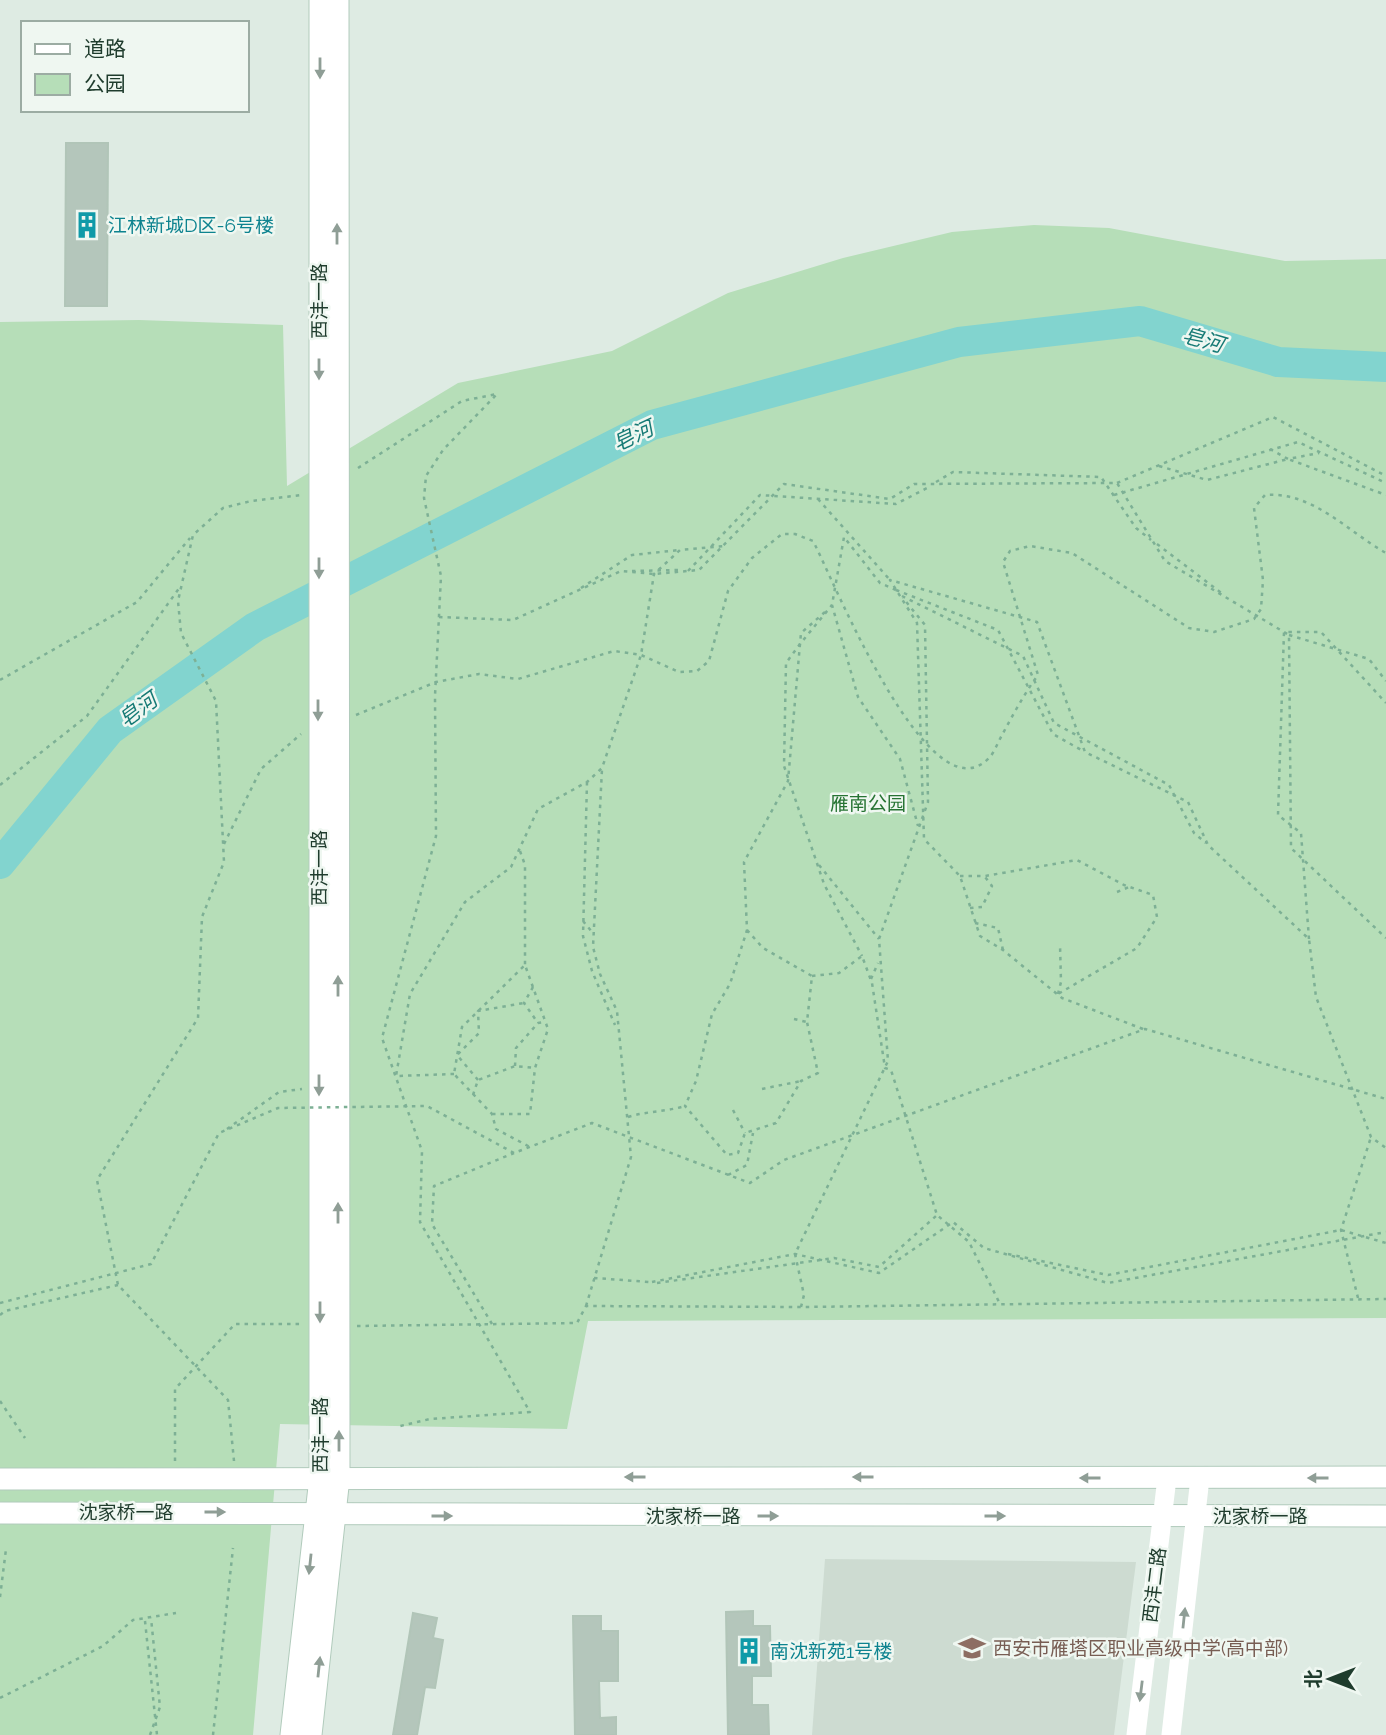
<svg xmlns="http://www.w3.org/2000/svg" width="1386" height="1735" viewBox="0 0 1386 1735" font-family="Raleway,'Noto Sans SC',sans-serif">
	<rect width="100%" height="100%" fill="#deebe3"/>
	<polygon fill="#cddbd1" points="825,1559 1136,1562 1114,1735 812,1735"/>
	<polygon fill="#b6deb8" points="1034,225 1109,228 1285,261 1386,259 1386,1318 588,1321 567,1429 280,1424 253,1735 0,1735 0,322 139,320 283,325 287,486 458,383 612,351 728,293 843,258 952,232"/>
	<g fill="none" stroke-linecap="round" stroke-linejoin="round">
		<polyline stroke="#82d4cf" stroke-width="30" points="0,864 110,730 255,627 652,425 959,342 1140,321 1278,362 1386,367"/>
	</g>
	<g fill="#b4c6bb" stroke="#b1c5b8" stroke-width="2">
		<polygon points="66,143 108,143 107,306 65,306"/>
		<polygon points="753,1611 753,1626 770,1626 771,1676 752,1676 752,1705 768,1705 769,1735 728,1735 726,1612"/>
		<polygon points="413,1613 437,1618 433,1638 443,1640 435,1688 425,1687 417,1735 393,1735"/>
		<polygon points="573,1616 601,1616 601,1631 618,1631 618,1681 599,1681 600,1718 616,1717 616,1735 575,1735"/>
	</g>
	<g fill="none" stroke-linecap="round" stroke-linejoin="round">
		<defs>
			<g id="secondary">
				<polyline points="0,1479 1386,1477"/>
				<polyline points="0,1513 1386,1516"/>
				<polyline points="291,1735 320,1478 320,0"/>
				<polyline points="311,1735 339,1477 338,0"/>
			</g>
		</defs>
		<use href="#secondary" stroke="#b1cbbc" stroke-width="23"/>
		<g stroke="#7db095" stroke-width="2.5" stroke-dasharray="3.5 5" stroke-linecap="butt">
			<polyline points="1270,449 1288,459 1319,453"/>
			<polyline points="1159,466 1207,480 1288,459 1386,495"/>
			<polyline points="358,468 462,401 497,394 443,450 426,476 424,498 441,576 435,696 436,836 382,1038 422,1151 420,1222 530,1412 430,1419 396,1427"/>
			<polyline points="936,482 953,472 1101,477 1136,528 1151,540"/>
			<polyline points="1117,483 1273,417 1386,476"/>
			<polyline points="1114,495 1298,442 1386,483"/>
			<polyline points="818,499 890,580"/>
			<polyline points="1157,544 1224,595"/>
			<polyline points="632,571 678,570"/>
			<polyline points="688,571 760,495 896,504 931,486"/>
			<polyline points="581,588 632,555 680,550"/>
			<polyline points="896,590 998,630 1053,734 1083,751"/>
			<polyline points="896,590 880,583 844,537 832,605 858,697 900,759 918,826"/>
			<polyline points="902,596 1023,656 1054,723 1169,785 1194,833 1206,843"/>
			<polyline points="825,612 801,633 800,644 786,663 784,766 824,884 862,956"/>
			<polyline points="439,617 513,620 621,571 654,574 699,570 784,484 890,499 914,484 1117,483 1165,561 1289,635 1291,848 1386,938"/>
			<polyline points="1289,635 1369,659 1386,681"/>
			<polyline points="0,680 137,602 190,538"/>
			<path d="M356,715L436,682L479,674L518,679L614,651L641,655L679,672L697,671L709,661L728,591L752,558L782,534H795L813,541C832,576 929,821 989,758C994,753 998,742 1002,735C1013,715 1024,694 1038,675L1003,562L1010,551L1030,546L1072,553L1189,628L1214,632L1254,619L1261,609L1263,580L1254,508L1265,495C1312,491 1347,531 1386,553"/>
			<polyline points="587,782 583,936 592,971 615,1025"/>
			<polyline points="0,785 87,716 180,587"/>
			<polyline points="224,844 261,769 301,734"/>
			<polyline points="520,851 525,865 525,965"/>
			<polyline points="819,865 879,939"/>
			<polyline points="960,876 985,876 1077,860 1124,885 1153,895 1157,917 1137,948 1058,994"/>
			<polyline points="1117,892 1129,887"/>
			<polyline points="970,908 982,907 992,886 985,877"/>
			<polyline points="583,921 592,932"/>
			<polyline points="975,923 998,928 1003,950"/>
			<polyline points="747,930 763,948 812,976 807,1022 818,1073 801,1081 776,1123 745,1133 738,1153 727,1155 685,1106 696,1081 712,1014 730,984 747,930 744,862 788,781 800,644 832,605"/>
			<polyline points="1309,939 1301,833 1278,815 1284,632 1321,632 1386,703"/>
			<polyline points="812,976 839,973 862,956 872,983 885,1068 891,1070 937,1215 969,1242 1000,1304"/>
			<polyline points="871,979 878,963"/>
			<polyline points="533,987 524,1003 538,1023"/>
			<polyline points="1058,994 1061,982 1060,944"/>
			<polyline points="794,1019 807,1022"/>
			<polyline points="1143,1029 1062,998 1003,950 980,936 960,876 924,839 917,623 890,580 1037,622 1085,752 1188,802 1208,845 1309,939 1316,997 1371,1137 1386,1148"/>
			<polyline points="515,1066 516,1048 538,1023 546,1022"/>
			<polyline points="454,1074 396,1076 410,994 465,902 511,867 538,809 587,782 602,768 641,655 654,574 680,550 724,546"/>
			<polyline points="478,1080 457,1055 479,1033 478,1011 524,1003"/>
			<polyline points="762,1089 801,1081"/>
			<polyline points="473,1095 478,1080 515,1066 535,1068"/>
			<polyline points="733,1110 745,1133"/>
			<polyline points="492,1114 530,1114 535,1068 548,1029 525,965 462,1027 454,1074 492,1114 496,1129 530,1147"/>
			<path d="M628,1117C647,1111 665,1112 685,1106"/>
			<polyline points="227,1129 279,1092 302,1089"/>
			<polyline points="728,1175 747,1165 753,1133"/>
			<polyline points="1008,1254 1108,1275 1341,1230 1386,1243"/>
			<polyline points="594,1278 650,1282"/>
			<polyline points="652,1282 795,1254 879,1273 953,1222 984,1248 1108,1283 1386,1232"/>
			<polyline points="657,1283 834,1258 879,1267 936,1216"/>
			<polyline points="1358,1298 1341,1230 1371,1137"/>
			<polyline points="586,1306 631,1157 617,1011 600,974 593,947 602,769"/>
			<polyline points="801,1307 804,1295 795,1254 888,1061 879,939 928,802 925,625 903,598"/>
			<polyline points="0,1315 5,1311 118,1285"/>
			<polyline points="492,1324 432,1224 434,1186 514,1153"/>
			<polyline points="357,1326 577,1323 586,1306 805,1307 1386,1299"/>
			<polyline points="0,1401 25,1438"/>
			<polyline points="175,1461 175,1389 235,1324 302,1324"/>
			<polyline points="234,1461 228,1400 118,1285 97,1180 198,1018 202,917 224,862 216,701 181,633 178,601 193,535 223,508 251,501 302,495"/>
			<polyline points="0,1597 6,1549"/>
			<polyline points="145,1621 157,1735"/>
			<polyline points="0,1698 103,1646 133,1620 176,1613"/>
			<polyline points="150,1735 160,1707 151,1618"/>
			<polyline points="213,1735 233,1548"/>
		</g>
		<g stroke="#fff" stroke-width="19">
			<polyline points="1136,1735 1167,1478"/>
			<polyline points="1171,1735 1200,1478"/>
		</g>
		<use href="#secondary" stroke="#fff" stroke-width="21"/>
		<polyline stroke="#7db095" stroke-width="2.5" stroke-dasharray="3.5 5" stroke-linecap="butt" points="0,1303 151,1264 219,1133 278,1108 427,1106 514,1153 592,1123 750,1183 784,1160 1145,1029 1386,1099"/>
	</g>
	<defs><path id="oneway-solid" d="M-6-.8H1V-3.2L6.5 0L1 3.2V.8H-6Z" transform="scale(1.75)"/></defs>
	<g fill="#8f9e96">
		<use href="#oneway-solid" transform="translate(320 68) rotate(90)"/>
		<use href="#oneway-solid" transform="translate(337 234) rotate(-90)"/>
		<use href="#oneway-solid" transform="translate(319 369) rotate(90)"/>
		<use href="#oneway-solid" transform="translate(319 568) rotate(90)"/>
		<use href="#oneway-solid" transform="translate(318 710) rotate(90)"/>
		<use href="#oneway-solid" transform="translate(338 986) rotate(-90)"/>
		<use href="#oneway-solid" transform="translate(319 1085) rotate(90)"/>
		<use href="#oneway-solid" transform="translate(338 1213) rotate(-90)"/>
		<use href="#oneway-solid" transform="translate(320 1312) rotate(90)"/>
		<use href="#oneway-solid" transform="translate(339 1441) rotate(-90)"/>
		<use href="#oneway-solid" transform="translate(635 1477) rotate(-180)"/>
		<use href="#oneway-solid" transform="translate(863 1477) rotate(-180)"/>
		<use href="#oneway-solid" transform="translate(1090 1478) rotate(-180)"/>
		<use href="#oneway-solid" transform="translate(1318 1478) rotate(180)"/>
		<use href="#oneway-solid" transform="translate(215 1512)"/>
		<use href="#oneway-solid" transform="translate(442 1516)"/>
		<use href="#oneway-solid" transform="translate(768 1516)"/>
		<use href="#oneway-solid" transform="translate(995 1516)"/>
		<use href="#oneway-solid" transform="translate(310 1564) rotate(96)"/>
		<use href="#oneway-solid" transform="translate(1184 1618) rotate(-84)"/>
		<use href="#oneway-solid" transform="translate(319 1667) rotate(-84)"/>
		<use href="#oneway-solid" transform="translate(1141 1691) rotate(97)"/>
	</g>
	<defs>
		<symbol id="building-bare" viewBox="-9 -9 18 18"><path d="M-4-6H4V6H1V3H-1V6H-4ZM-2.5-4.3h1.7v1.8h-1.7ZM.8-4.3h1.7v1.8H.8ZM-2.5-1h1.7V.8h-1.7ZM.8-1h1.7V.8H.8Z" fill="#0f9aa8" stroke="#eff7f1" stroke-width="2.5" paint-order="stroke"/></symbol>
		<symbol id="school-bare" viewBox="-9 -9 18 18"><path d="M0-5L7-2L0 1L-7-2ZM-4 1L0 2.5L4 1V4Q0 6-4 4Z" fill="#8d6e63" stroke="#eff7f1" stroke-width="2.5" paint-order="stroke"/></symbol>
	</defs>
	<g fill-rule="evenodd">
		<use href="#building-bare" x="68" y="206" width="38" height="38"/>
		<use href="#school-bare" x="953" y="1629" width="38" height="38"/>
		<use href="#building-bare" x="730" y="1632" width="38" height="38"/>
	</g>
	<g text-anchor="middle" stroke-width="5" stroke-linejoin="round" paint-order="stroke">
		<g font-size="19" fill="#0d838f" stroke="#eff7f1" text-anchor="start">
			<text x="108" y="232">江林新城D区-6号楼</text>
			<text x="770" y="1658">南沈新苑1号楼</text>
		</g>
		<g font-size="19" fill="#1f3c2d" stroke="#eff7f1">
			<text transform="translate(319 301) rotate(-90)" y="7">西沣一路</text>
			<text transform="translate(319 868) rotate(-90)" y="7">西沣一路</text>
			<text transform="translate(320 1435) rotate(-90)" y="7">西沣一路</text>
			<text x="126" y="1519">沈家桥一路</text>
			<text x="693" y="1523">沈家桥一路</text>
			<text x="1260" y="1523">沈家桥一路</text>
			<text transform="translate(1154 1585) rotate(-83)" y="7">西沣二路</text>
		</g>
		<g font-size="19" fill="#277434" stroke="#eff7f1">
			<text x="868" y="810">雁南公园</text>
		</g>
		<g font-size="19" fill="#785e54" stroke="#eff7f1" text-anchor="start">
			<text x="993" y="1655">西安市雁塔区职业高级中学(高中部)</text>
		</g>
		<g font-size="21" font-style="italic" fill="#167a75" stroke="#eff7f1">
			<text transform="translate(1203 340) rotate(16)" y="7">皂河</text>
			<text transform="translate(633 436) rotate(-25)" y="7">皂河</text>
			<text transform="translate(138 710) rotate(-36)" y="7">皂河</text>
		</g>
	</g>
	<rect x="21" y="21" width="228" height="91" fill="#eff7f1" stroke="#9caca3" stroke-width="2"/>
	<rect x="35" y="44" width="35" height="10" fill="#ffffff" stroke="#9caca3" stroke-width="2"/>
	<text x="84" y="56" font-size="21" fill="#1f3c2d">道路</text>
	<rect x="35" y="74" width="35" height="21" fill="#b6deb8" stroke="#9caca3" stroke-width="2"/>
	<text x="84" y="91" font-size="21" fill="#1f3c2d">公园</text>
	<g transform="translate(1330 1679) rotate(270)" stroke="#eff7f1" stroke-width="5" paint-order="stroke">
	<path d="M0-5L12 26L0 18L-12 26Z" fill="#1f3c2d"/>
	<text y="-10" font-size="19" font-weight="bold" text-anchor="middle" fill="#1f3c2d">北</text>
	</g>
</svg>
